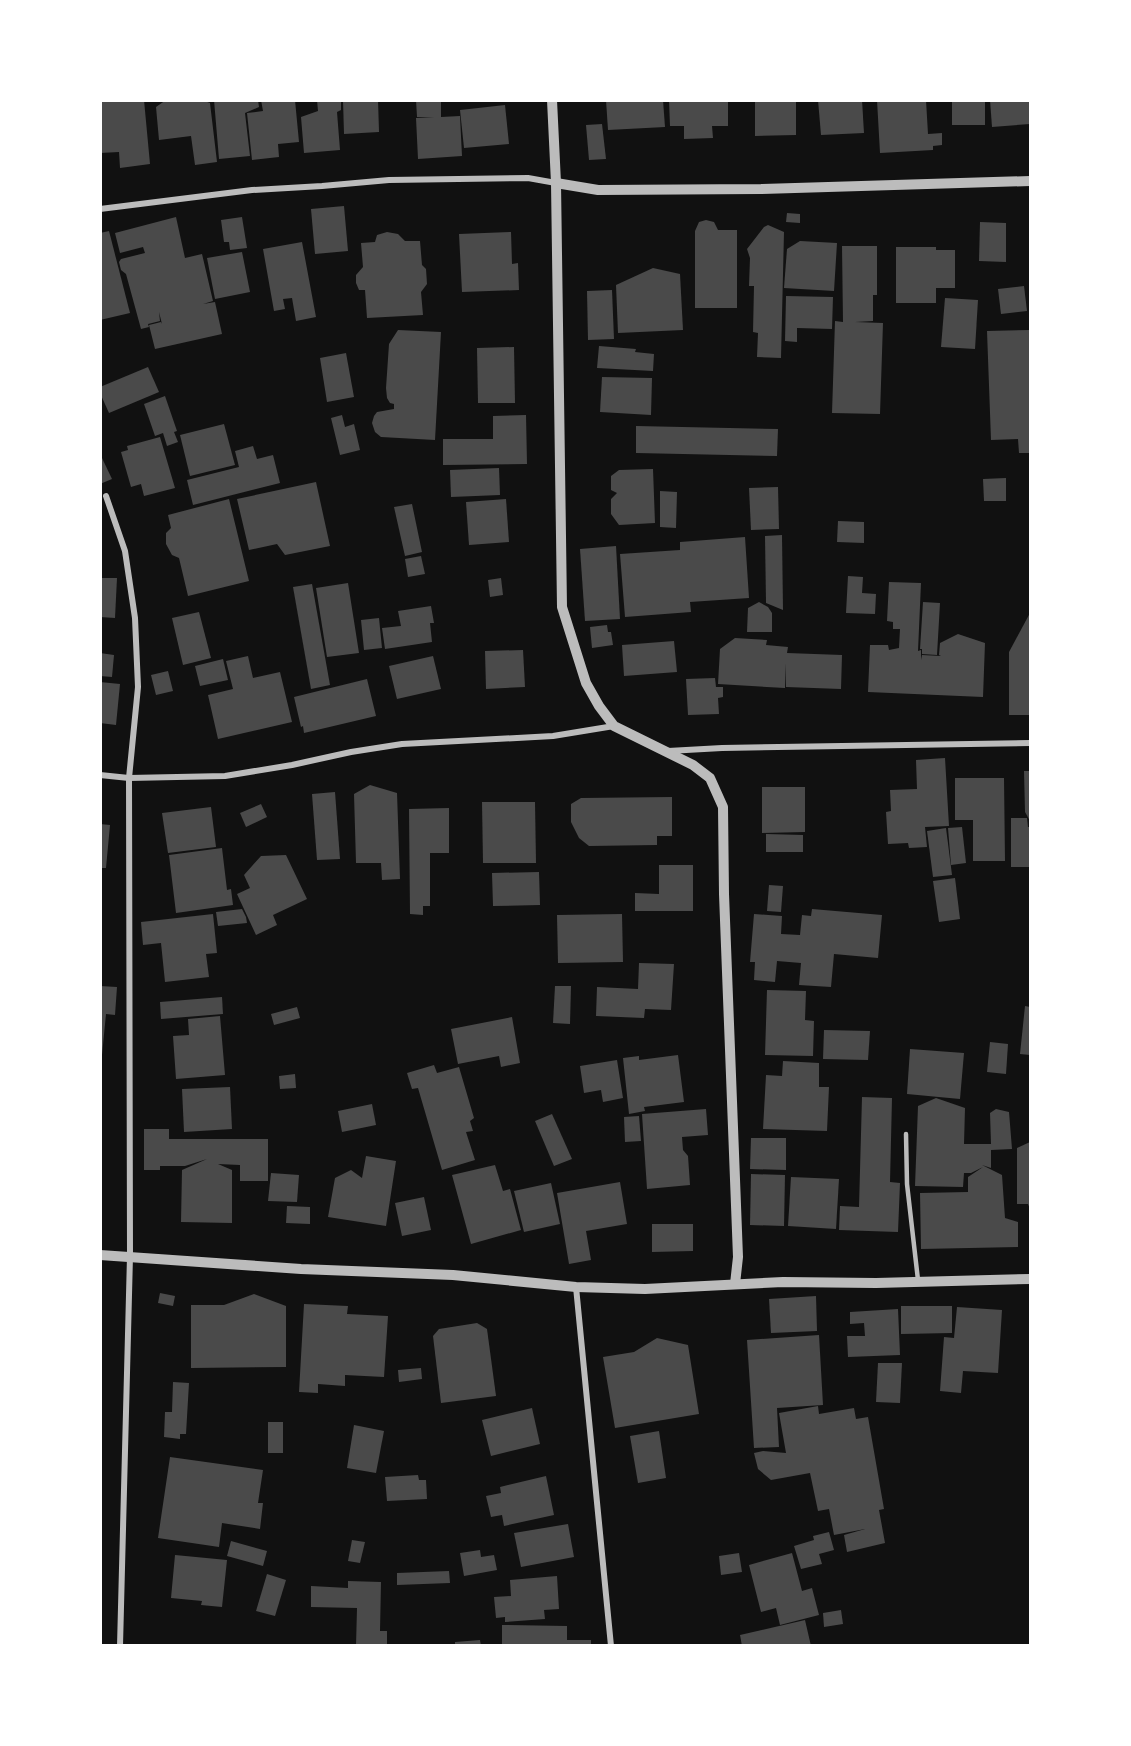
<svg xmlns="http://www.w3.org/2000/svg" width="1131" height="1746" viewBox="0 0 1131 1746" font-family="Montserrat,sans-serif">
	<rect width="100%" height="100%" fill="#111"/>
	<g fill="#4a4a4a">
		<polygon points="114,100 144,100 150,164 120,168 119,152 100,153 100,102"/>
		<polygon points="166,100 202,100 210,103 217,162 195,165 191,136 159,140 156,107"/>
		<polygon points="214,100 258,100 259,107 245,113 250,156 219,159"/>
		<polygon points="261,100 295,100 299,142 278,144 279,157 252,160 247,113 263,111"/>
		<polygon points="317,100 341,100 341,110 337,112 340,150 304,153 301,117 318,111"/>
		<polygon points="343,100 378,100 379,132 344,134"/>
		<polygon points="416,100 441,100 441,117 460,116 462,156 418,159 416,118 434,117 417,117"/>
		<polygon points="606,100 663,100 665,127 608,130"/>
		<polygon points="669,100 728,100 728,126 712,126 713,138 684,139 684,126 670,126"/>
		<polygon points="755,100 796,100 796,135 755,136"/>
		<polygon points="818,100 862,100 864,133 821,135"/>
		<polygon points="877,100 926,100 928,134 942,133 942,145 933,146 933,150 880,153"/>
		<rect x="952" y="100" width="33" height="25"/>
		<polygon points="990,100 1030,100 1030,124 992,127"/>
		<polygon points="505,105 509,144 464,148 460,110"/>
		<polygon points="602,124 606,159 589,160 586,125"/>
		<polygon points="344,206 348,251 315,254 311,209"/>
		<polygon points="787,213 800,214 800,223 786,222"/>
		<polygon points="176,217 185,258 202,254 213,301 203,304 215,302 222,334 155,349 149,325 161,322 162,324 159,312 160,321 148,324 149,327 141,329 126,274 121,270 119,262 121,259 145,253 143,247 120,253 115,233"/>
		<polygon points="242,217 247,248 230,250 229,242 224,242 221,220"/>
		<polygon points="706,220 714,222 718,230 737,230 737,308 695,308 695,231 699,222"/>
		<polygon points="980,222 1006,223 1006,262 979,261"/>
		<polygon points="768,225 784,232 781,358 757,357 758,333 753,332 754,286 749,286 750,258 747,249 764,227"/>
		<polygon points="109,231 130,313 100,320 100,233"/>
		<polygon points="387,232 398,234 405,241 420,241 422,265 426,269 427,284 421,292 423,315 367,318 365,290 359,290 356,283 356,275 363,267 361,243 375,242 377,235"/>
		<polygon points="511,232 512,264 518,263 519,290 462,292 459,234"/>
		<polygon points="800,241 837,243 834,291 784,288 787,249"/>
		<polygon points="302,242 316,317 296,321 292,298 283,299 285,309 274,311 263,249"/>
		<polygon points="842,246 877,246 877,295 873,295 873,321 855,322 883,323 880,414 832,413 835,321 843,322"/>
		<polygon points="896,247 936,247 936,250 955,250 955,288 936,288 936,303 896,303"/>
		<polygon points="242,252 250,292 215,299 207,258"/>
		<polygon points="653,268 680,274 683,330 618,333 616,285"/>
		<polygon points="1024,286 1027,311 1001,314 998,289"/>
		<polygon points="612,290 614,339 588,340 587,291"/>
		<polygon points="786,296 833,297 832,329 797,328 797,342 785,341"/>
		<polygon points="945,298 978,300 975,349 941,347"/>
		<polygon points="398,330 441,332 435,440 381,437 375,432 372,423 374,416 377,412 394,409 394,404 390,403 387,398 386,388 389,344"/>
		<polygon points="1030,330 1030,453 1019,453 1018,439 991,440 987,331"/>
		<polygon points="599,346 636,349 635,352 654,354 653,371 597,368"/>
		<polygon points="514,347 515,403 478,403 477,348"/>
		<polygon points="346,353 354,397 327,402 320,358"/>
		<polygon points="148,367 159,392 109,413 100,393 100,387"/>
		<polygon points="602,377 652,378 651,415 600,412"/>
		<polygon points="165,396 177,431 174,432 178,442 167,446 163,433 155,436 144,404"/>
		<polygon points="342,415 345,427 354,424 360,450 340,455 331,418"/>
		<polygon points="526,415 527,464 443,465 443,439 493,439 493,416"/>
		<polygon points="224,424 235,465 190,476 180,435"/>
		<polygon points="636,426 778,429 777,456 636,453"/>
		<polygon points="160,437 175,488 144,496 141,484 131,487 121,452 128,450 127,446"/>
		<polygon points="253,446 257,459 273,455 280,483 193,505 187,480 239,467 235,451"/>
		<polygon points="100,458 102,458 112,479 100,484"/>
		<polygon points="499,468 500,495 451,497 450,470"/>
		<polygon points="653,469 655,523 619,525 611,514 611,499 617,493 611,490 611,476 619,470"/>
		<polygon points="1006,478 1006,501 984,501 983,479"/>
		<polygon points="316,482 330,546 285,555 277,544 249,550 237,499"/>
		<polygon points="778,487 779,529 751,530 749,488"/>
		<polygon points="660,491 677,492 676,528 660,527"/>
		<polygon points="229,499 249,581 188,596 179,558 172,555 166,544 166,533 171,528 168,515"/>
		<polygon points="506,499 509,542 469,545 466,502"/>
		<polygon points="412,504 422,552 405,556 394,507"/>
		<polygon points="838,521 864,522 864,543 837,542"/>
		<polygon points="782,535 783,610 766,603 765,536"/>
		<polygon points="745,537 749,598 690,602 691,612 625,617 620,554 680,550 680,542"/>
		<polygon points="616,546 620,619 585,621 580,549"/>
		<polygon points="421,556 425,574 408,577 405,559"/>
		<polygon points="848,576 863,577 862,593 876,594 875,614 846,613"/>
		<polygon points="100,578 117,578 115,618 100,617"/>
		<polygon points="501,578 503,595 490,597 488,580"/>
		<polygon points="889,582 921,583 918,651 921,650 921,660 922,655 941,656 939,655 940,643 958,634 985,643 983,697 868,692 870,645 888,645 889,650 899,648 900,629 893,629 893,622 887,621"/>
		<polygon points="348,583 359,653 327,657 316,588"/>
		<polygon points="312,584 330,685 311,689 293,587"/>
		<polygon points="759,602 768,607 772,613 772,632 747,632 748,608"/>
		<polygon points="923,602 940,603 937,655 922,654 922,649 925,649 920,649"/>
		<polygon points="431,606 434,623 430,623 432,642 385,649 382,628 401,626 398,611"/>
		<polygon points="199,612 211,658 183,665 172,618"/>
		<polygon points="1030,613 1030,715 1009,715 1009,652"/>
		<polygon points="379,618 382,648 364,650 361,620"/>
		<polygon points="607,625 608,632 611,632 613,645 592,648 590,627"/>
		<polygon points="735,638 767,640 766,645 788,647 787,653 842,655 841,689 786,687 786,663 785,688 718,684 720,649"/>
		<polygon points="674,641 677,672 624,676 622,645"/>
		<polygon points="523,650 525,687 486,689 485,651"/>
		<polygon points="100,653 114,655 112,677 100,676"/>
		<polygon points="248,656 253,678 280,672 292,722 218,739 208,695 233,689 226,661"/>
		<polygon points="433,656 441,689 397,699 389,666"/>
		<polygon points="223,659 228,680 200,686 195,666"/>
		<polygon points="168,671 173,691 156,695 151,675"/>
		<polygon points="715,678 716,687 723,687 723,697 718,698 719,714 688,715 686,679"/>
		<polygon points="367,679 376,716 304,733 303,726 301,727 294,697"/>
		<polygon points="100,682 120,684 116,725 100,723"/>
		<polygon points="945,758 949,826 925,827 927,847 909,848 908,843 888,844 886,812 891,811 890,790 917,789 916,760"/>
		<polygon points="1024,771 1030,771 1030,821 1025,812"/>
		<polygon points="955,778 1004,778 1005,861 973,861 973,820 955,820"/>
		<polygon points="370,785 397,793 400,879 382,880 381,863 356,863 354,794"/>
		<polygon points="762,787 805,787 805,832 762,833"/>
		<polygon points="335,792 340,859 317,860 312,794"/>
		<polygon points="672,797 672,836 657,836 657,845 589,846 579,838 571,822 571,804 581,798"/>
		<polygon points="482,802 535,802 536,863 483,863"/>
		<polygon points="261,804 267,817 246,827 240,813"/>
		<polygon points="211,807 216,847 168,853 162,813"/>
		<polygon points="449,808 449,853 430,853 430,906 423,906 423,915 410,914 409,809"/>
		<polygon points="1011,818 1027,818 1028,827 1030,827 1030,867 1011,867"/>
		<polygon points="100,824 110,825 106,868 100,868"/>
		<polygon points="962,827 966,863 951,865 948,828"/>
		<polygon points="946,828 952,875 933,877 927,831"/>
		<polygon points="766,834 803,835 803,852 766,852"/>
		<polygon points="222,848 227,890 231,889 233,905 176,913 169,855"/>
		<polygon points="286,855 307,899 273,915 277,925 256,935 237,894 250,888 244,875 261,856"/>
		<polygon points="659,865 693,865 693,911 635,911 635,893 659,894"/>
		<polygon points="539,872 540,905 493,906 492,873"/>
		<polygon points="955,878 960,919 939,922 933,881"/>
		<polygon points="769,885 783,886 781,912 767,911"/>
		<polygon points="242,909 246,917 247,923 218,926 216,912"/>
		<polygon points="812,909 882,915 878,958 834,954 831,987 799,985 801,963 777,961 775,982 754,980 755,962 750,962 754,914 782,916 781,934 800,935 802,915 811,916"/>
		<polygon points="213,914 217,953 206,954 209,977 165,982 161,943 143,945 141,922"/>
		<polygon points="622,914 623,962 558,963 557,915"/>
		<polygon points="639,963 674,964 671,1010 645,1009 644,1018 596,1016 597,987 638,989"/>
		<polygon points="100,986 117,987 115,1015 106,1014 102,1055 100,1055"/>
		<polygon points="555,986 571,986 570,1024 553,1023"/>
		<polygon points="767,990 806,991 805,1020 814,1021 813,1056 765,1055"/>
		<polygon points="222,997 223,1014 161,1019 160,1002"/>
		<polygon points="1025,1006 1030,1007 1030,1055 1020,1054"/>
		<polygon points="297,1007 300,1018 274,1025 271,1014"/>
		<polygon points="220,1016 225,1075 176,1079 173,1036 189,1035 188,1019"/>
		<polygon points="512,1017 520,1063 501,1067 499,1056 458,1064 451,1029"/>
		<polygon points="824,1030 870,1031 868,1060 823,1059"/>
		<polygon points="990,1042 1008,1044 1006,1074 987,1072"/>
		<polygon points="910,1049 964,1053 960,1099 907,1094"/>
		<polygon points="678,1055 684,1102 644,1107 645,1111 629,1114 623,1058 639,1056 639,1060"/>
		<polygon points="617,1060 623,1098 603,1102 601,1090 584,1093 580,1066"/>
		<polygon points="783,1061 819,1063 819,1087 829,1087 827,1131 763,1129 766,1075 782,1076"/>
		<polygon points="434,1065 437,1073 459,1067 474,1118 470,1121 473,1131 466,1132 475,1160 442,1170 418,1088 412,1089 407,1073"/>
		<polygon points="295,1074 296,1088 280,1089 279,1076"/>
		<polygon points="230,1087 232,1129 184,1132 182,1089"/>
		<polygon points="862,1097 892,1098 890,1182 900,1183 898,1232 839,1230 840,1206 859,1207"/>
		<polygon points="936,1098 965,1108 964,1144 991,1144 990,1113 996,1109 1009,1112 1012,1149 991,1150 991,1168 982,1165 1002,1175 1005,1218 1018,1222 1018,1247 921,1249 920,1193 968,1192 968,1177 983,1167 971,1173 964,1173 963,1187 915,1186 918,1106"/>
		<polygon points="372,1104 376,1125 342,1132 338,1111"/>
		<polygon points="706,1109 708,1135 682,1137 683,1150 688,1156 690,1185 647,1189 642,1114"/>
		<polygon points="552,1114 572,1159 554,1166 535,1121"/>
		<polygon points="639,1116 641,1141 625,1142 624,1117"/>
		<polygon points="144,1129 169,1129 169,1139 268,1139 268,1181 240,1181 240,1165 218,1164 232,1170 232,1223 181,1222 182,1170 207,1159 185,1166 160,1166 160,1170 144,1170"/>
		<polygon points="751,1138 786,1138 786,1170 750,1169"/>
		<polygon points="1030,1142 1030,1209 1028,1204 1017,1204 1017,1148"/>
		<polygon points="366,1156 396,1161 386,1226 328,1217 335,1178 351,1170 362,1178"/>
		<polygon points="495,1165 503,1191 510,1189 521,1230 471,1244 452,1175"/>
		<polygon points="271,1173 299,1175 297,1202 268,1201"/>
		<polygon points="751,1174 785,1175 784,1226 750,1225"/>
		<polygon points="791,1177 839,1179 836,1229 788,1226"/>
		<polygon points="620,1182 627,1224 586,1231 591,1260 569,1264 557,1193"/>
		<polygon points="551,1183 560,1224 524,1232 514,1191"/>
		<polygon points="424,1197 431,1230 402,1236 395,1203"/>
		<polygon points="287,1206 310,1207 310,1224 286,1223"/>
		<polygon points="652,1224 693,1224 693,1251 652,1252"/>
		<polygon points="160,1293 175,1296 173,1306 158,1303"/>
		<polygon points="254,1294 286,1306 286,1367 191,1368 191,1305 224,1305"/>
		<polygon points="816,1296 817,1331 771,1333 769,1299"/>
		<polygon points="304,1304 348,1306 347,1314 388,1316 384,1377 345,1375 345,1386 318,1384 318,1393 299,1392"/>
		<polygon points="901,1306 952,1306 952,1333 901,1334"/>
		<polygon points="957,1307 1002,1310 998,1373 963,1371 961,1393 940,1391 944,1337 954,1338"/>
		<polygon points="898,1309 900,1355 848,1357 847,1336 865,1336 864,1323 850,1324 850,1312"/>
		<polygon points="477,1323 487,1329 496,1396 441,1403 433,1336 439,1329"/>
		<polygon points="819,1335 823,1405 777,1408 779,1447 754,1448 747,1340"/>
		<polygon points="657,1338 688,1345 699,1414 615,1428 603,1357 634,1352"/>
		<polygon points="878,1363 902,1363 900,1403 876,1402"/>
		<polygon points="421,1368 422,1379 399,1382 398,1370"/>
		<polygon points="173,1382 189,1383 186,1434 180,1434 180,1439 164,1437 165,1412 172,1412"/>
		<polygon points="818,1406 819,1414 854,1408 856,1419 868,1417 884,1509 879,1510 885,1543 847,1552 844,1535 865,1529 834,1535 829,1509 818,1511 810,1473 771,1480 758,1469 754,1453 763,1451 786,1453 779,1413"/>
		<polygon points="532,1408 540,1444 491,1456 482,1420"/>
		<rect x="268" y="1422" width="15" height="31"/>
		<polygon points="354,1425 384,1431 376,1473 347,1468"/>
		<polygon points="659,1431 666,1478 638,1483 630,1436"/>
		<polygon points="170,1457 263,1470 258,1503 263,1503 260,1529 222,1523 219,1547 158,1538"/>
		<polygon points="418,1475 419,1480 426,1480 427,1499 387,1501 385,1477"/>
		<polygon points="546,1476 554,1515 504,1526 502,1515 491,1517 486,1496 501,1493 500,1487"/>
		<polygon points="568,1524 574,1557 521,1567 514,1533"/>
		<polygon points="829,1532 834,1550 819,1554 822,1564 801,1569 794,1546 814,1540 813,1536"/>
		<polygon points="352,1540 365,1542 360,1563 348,1561"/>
		<polygon points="231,1541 267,1551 263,1566 227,1556"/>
		<polygon points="480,1550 481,1557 494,1555 497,1570 464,1576 460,1553"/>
		<polygon points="739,1553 742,1572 721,1575 719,1556"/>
		<polygon points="792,1553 802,1591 812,1588 819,1615 780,1625 776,1608 761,1612 749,1565"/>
		<polygon points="175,1555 227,1560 222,1607 201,1605 202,1601 171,1598"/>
		<polygon points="449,1571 450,1583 397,1585 397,1573"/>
		<polygon points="267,1574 286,1580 275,1616 256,1611"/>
		<polygon points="557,1576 559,1609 544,1610 545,1619 505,1622 505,1617 496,1618 494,1597 511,1596 510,1580"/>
		<polygon points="348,1581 381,1582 380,1631 387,1631 387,1646 356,1646 357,1608 311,1607 311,1586 348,1588"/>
		<polygon points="841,1610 843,1624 824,1627 823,1613"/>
		<polygon points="805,1620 811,1646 742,1646 740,1635"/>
		<polygon points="502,1625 567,1626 567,1640 591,1640 591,1646 502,1646"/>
		<polygon points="480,1640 481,1646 455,1646 455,1642"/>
	</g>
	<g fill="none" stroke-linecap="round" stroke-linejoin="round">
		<polyline stroke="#bcbcbc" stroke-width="4.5" points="906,1134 907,1184 918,1280"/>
		<g stroke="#bcbcbc" stroke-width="6">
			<polyline points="100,209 252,190 322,186 389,180 528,178 556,183"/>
			<polyline points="106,496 125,551 135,618 138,687 129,778 130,1256 120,1646"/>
			<polyline points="668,751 722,748 1030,743"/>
			<polyline points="100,775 129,778 225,776 292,765 351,752 402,744 553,736 614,726"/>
			<polyline points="576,1287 611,1646"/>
		</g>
		<g stroke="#bcbcbc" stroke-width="10">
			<polyline points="552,100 556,183 562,607 586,683 599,706 614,726 693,765 710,778 723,807 724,894 738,1257 735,1284"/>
			<polyline points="556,183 598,190 761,189 1030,181"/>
			<polyline points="100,1255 301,1269 453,1275 576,1287 645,1289 783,1282 876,1283 1030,1279"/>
		</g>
	</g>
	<rect width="1131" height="1746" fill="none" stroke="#ffffff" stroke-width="204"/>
</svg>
